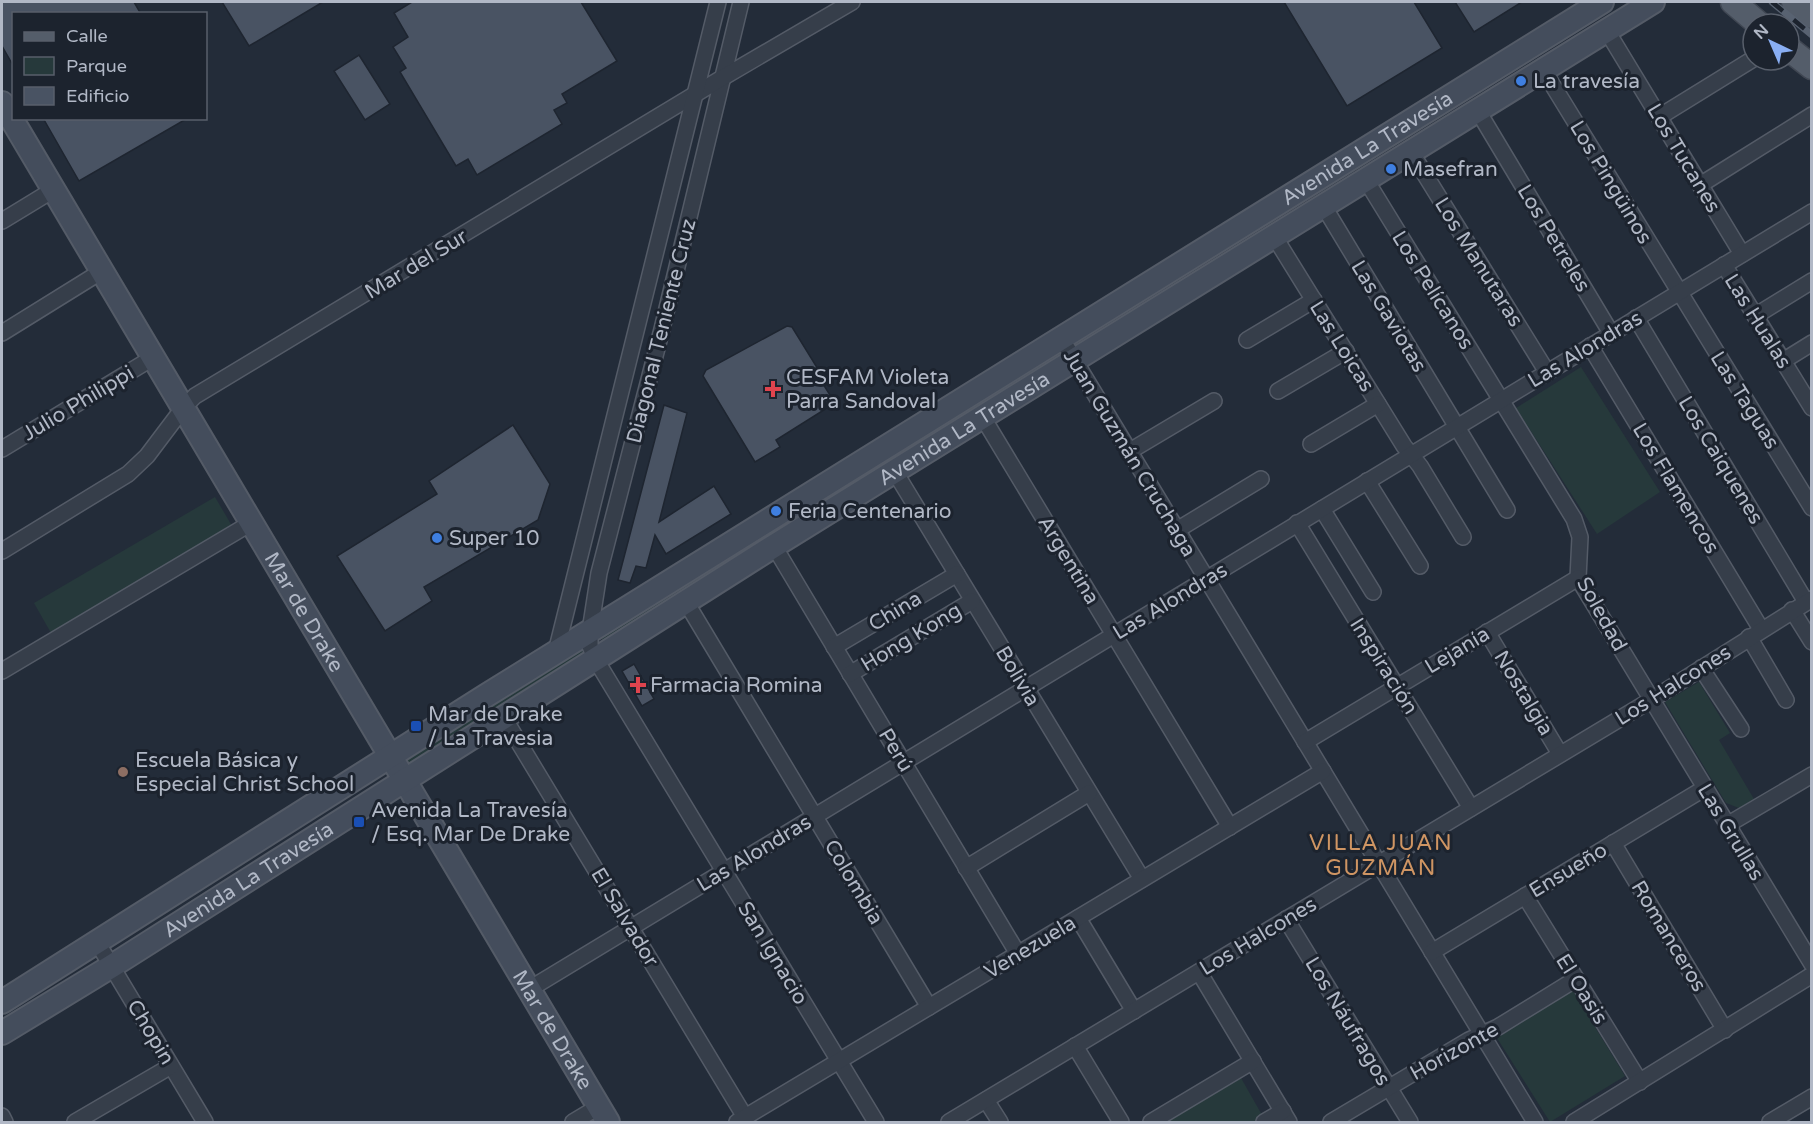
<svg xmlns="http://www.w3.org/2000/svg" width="1813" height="1124" viewBox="0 0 1813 1124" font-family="'Varela Round',sans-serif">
	<rect width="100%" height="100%" fill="#232c39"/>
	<g fill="#26393b">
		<polygon points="1058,350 1061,357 606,645 599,635"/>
		<polygon points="1581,367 1660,492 1597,534 1516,408"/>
		<polygon points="215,497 232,526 51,633 34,603"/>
		<polygon points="581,648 585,656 409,765 405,755"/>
		<polygon points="1699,682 1730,733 1719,740 1754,799 1739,808 1726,803 1665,702"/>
		<polygon points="1573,991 1625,1076 1550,1122 1497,1038"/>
		<polygon points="1241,1078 1266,1122 1163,1122"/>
	</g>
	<g fill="#495363" stroke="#1e2530" stroke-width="1.5">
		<polygon points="2,2 134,2 141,14 14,14 14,67 2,46"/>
		<polygon points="222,2 323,2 249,46"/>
		<polygon points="412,2 581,2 617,61 562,94 567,103 554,110 562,124 477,175 468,159 456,166 400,72 406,68 393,47 408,37 394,13"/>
		<polygon points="1284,2 1414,2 1442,48 1347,106"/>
		<polygon points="1455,2 1522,2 1474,32"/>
		<polygon points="359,55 390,104 365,120 334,71"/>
		<polygon points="43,118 188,118 79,181"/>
		<polygon points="787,326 792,327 821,374 818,376 835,403 776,440 780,447 755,462 703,376 706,370"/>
		<polygon points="664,405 687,413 659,522 714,486 731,514 666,554 655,535 646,568 636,566 630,583 618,580"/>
		<polygon points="513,425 550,484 538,520 424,587 432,601 385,631 337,556 437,494 429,481"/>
		<polygon points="634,664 654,699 642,706 622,671"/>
	</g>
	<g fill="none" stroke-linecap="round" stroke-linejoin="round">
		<defs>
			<g id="street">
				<polyline points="741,2 662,329 599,573 590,631 590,646 596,660 876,1122"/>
				<polyline points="1607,31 1742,254"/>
				<polyline points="1544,71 1812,508"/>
				<polyline points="1478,111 1611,333"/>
				<polyline points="1659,117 1753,59"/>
				<polyline points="1411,152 1547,372"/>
				<polyline points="1366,180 1574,519 1580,537 1578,578 1812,964"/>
				<polyline points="1700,185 1812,115"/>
				<polyline points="1323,205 1507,510"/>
				<polyline points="2,221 53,190"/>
				<polyline points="1274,236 1404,446 1420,466 1463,537"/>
				<polyline points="1724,265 1812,408"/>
				<polyline points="1755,316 1812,281"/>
				<polyline points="1636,318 1806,602"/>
				<polyline points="2,333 102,271"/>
				<polyline points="1061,338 1535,1122"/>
				<polyline points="1247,340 1314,300"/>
				<polyline points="1590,346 1761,629"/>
				<polyline points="1783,361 1812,343"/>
				<polyline points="1278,391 1346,351"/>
				<polyline points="982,416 1230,827"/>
				<polyline points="1311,444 1378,404"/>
				<polyline points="2,449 154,357"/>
				<polyline points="1130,451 1214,401"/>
				<polyline points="895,472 1142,879"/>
				<polyline points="1367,481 1420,566"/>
				<polyline points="1322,509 1373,592"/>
				<polyline points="1297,523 1471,808"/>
				<polyline points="1177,530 1261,479"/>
				<polyline points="774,546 1018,954"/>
				<polyline points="2,551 128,474 147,456 184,407 195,396 722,78 852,2"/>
				<polyline points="686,602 929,1007"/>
				<polyline points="1792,610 1812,642"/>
				<polyline points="1487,632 1560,754"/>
				<polyline points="1749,637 1786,700"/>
				<polyline points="834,647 957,574"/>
				<polyline points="556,652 718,2"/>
				<polyline points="1701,668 1741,729"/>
				<polyline points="2,671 251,523"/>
				<polyline points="850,674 972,601"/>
				<polyline points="504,718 745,1117"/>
				<polyline points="1305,742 1578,578"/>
				<polyline points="1727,825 1812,775"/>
				<polyline points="1613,843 1725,1030"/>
				<polyline points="966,868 1089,793"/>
				<polyline points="1525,896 1640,1082"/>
				<polyline points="1078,918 1134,1011"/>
				<polyline points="1286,919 1410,1122"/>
				<polyline points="97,942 205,1122"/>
				<polyline points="1432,952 1705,788"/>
				<polyline points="1199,972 1289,1122"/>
				<polyline points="528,990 1812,212"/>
				<polyline points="1075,1046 1121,1122"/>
				<polyline points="986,1100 1000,1122"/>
				<polyline points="2,1116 5,1122"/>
				<polyline points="75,1122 171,1066"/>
				<polyline points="573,1122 598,1107"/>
				<polyline points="737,1122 1323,771"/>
				<polyline points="949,1122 1651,700 1812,599"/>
				<polyline points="1151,1122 1253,1061"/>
				<polyline points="1264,1122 1283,1111"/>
				<polyline points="1331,1122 1469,1040 1498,1027 1576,979"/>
				<polyline points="1574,1122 1812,975"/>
				<polyline points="1770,1122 1812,1097"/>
			</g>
			<g id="secondary">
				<path id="s1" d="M2,103C205,442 404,784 608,1122"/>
				<path id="s2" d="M2,1002L487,695L1602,2"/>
				<path id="s3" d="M2,1033L112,966L774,546L1653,2"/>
			</g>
			<g id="primary">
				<polyline points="1733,2 1759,24"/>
				<polyline points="1794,2 1812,16"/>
				<polyline points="1789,49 1812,67"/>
			</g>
		</defs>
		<use href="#street" stroke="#545b67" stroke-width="18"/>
		<use href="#secondary" stroke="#545b67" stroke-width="26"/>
		<use href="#primary" stroke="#404753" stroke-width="27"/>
		<use href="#street" stroke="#363e4a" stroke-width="15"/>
		<use href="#secondary" stroke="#444d5c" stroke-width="22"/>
		<use href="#primary" stroke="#545d6a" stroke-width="24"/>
		<defs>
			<polyline id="rail" points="1772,2 1812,35"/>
		</defs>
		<use href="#rail" stroke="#586271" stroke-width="7"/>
		<use href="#rail" stroke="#1c232e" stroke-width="4.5" stroke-dasharray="14" stroke-linecap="butt"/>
	</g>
	<g fill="#3f7fe0" stroke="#1c232e" stroke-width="2">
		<circle cx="1521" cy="81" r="6"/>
		<circle cx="1391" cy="169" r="6"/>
		<circle cx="776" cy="511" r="6"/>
		<circle cx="437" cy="538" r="6"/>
	</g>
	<g fill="#e0444e" stroke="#1c232e" stroke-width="2">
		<path d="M770 380h6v6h6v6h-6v6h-6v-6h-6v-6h6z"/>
		<path d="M635 676h6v6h6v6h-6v6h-6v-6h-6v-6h6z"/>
	</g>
	<g fill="#1a4fb4" stroke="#1c232e" stroke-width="2">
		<rect x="410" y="720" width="12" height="12" rx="3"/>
		<rect x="353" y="816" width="12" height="12" rx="3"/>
	</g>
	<circle fill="#8d6e63" stroke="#1c232e" stroke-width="2" cx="123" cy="772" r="6"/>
	<g text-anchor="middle" stroke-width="6" stroke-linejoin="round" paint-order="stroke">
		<g font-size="21" fill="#b1b8c6" stroke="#1c232e" text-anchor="start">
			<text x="1533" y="88">La travesía</text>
			<text x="1403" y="176">Masefran</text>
			<text x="786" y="384">CESFAM Violeta<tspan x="786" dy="24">Parra Sandoval</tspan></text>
			<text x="788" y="518">Feria Centenario</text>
			<text x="449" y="545">Super 10</text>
			<text x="650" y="692">Farmacia Romina</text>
			<text x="428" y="721">Mar de Drake<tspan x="428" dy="24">/ La Travesia</tspan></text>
			<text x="135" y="767">Escuela Básica y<tspan x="135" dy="24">Especial Christ School</tspan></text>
			<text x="371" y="817">Avenida La Travesía<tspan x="371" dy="24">/ Esq. Mar De Drake</tspan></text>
		</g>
		<g font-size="21" fill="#b1b8c6" stroke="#1c232e">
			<text dy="7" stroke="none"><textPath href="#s2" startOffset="1610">Avenida La Travesía</textPath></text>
			<text transform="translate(1684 158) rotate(59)" y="7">Los Tucanes</text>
			<text transform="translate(1611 182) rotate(59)" y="7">Los Pingüinos</text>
			<text transform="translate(1554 238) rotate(59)" y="7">Los Petreles</text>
			<text transform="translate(1479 262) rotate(58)" y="7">Los Manutaras</text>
			<text transform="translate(416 264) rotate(-31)" y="7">Mar del Sur</text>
			<text transform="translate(1433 290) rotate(58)" y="7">Los Pelícanos</text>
			<text transform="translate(1389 316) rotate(59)" y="7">Las Gaviotas</text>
			<text transform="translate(1758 321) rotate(58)" y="7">Las Hualas</text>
			<text transform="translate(661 331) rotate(-76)" y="7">Diagonal Teniente Cruz</text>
			<text transform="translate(1342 346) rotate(58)" y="7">Las Loicas</text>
			<text transform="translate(1585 349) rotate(-31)" y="7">Las Alondras</text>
			<text transform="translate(1745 400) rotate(58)" y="7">Las Taguas</text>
			<text transform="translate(78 403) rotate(-31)" y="7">Julio Philippi</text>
			<text dy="7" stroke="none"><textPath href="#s3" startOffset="1136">Avenida La Travesía</textPath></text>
			<text transform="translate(1130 453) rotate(59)" y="7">Juan Guzmán Cruchaga</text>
			<text transform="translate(1721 460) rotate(59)" y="7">Los Caiquenes</text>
			<text transform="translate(1676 488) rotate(59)" y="7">Los Flamencos</text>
			<text transform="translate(1069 560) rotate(59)" y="7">Argentina</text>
			<text transform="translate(1170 601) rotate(-31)" y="7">Las Alondras</text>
			<text transform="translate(895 611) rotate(-31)" y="7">China</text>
			<text dy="7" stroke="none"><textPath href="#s1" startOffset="592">Mar de Drake</textPath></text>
			<text transform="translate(1602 614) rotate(61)" y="7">Soledad</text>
			<text transform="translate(911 637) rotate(-31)" y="7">Hong Kong</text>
			<text transform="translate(1457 650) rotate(-31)" y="7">Lejanía</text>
			<text transform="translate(1384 666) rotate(58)" y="7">Inspiración</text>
			<text transform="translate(1018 676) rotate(59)" y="7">Bolivia</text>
			<text transform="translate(1673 685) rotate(-32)" y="7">Los Halcones</text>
			<text transform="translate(1524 693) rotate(59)" y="7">Nostalgia</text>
			<text transform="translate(896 750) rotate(59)" y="7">Perú</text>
			<text transform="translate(1731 832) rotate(59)" y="7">Las Grullas</text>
			<text transform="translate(754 853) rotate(-31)" y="7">Las Alondras</text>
			<text transform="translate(1568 870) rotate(-31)" y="7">Ensueño</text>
			<text dy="7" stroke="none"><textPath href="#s3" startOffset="290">Avenida La Travesía</textPath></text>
			<text transform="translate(854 882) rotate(59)" y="7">Colombia</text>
			<text transform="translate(625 917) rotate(59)" y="7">El Salvador</text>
			<text transform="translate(1258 936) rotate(-31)" y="7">Los Halcones</text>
			<text transform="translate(1669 936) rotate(59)" y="7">Romanceros</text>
			<text transform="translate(1030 947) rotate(-31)" y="7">Venezuela</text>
			<text transform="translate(773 953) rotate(59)" y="7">San Ignacio</text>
			<text transform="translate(1582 989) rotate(58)" y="7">El Oasis</text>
			<text transform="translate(1348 1021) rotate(59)" y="7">Los Náufragos</text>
			<text dy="7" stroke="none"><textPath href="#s1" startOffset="1078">Mar de Drake</textPath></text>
			<text transform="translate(151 1032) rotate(59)" y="7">Chopin</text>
			<text transform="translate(1454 1051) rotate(-29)" y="7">Horizonte</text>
		</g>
		<g font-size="22" letter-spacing="1.5" fill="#cf9563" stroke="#1c232e">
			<text x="1381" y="850">VILLA JUAN<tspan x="1381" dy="25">GUZMÁN</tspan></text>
		</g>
	</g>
	<rect width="1813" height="1124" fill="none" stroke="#b1b8c6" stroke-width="6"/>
	<rect x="12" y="12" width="195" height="108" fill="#1c232e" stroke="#585f6b" stroke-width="1.5"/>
	<rect x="24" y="32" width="30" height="9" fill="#545d6a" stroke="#585f6b" stroke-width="1.5"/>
	<text x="66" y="42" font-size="18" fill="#b1b8c6">Calle</text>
	<rect x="24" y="57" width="30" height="18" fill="#26393b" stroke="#585f6b" stroke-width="1.5"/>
	<text x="66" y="72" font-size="18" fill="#b1b8c6">Parque</text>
	<rect x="24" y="87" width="30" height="18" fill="#495363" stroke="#585f6b" stroke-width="1.5"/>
	<text x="66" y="102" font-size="18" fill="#b1b8c6">Edificio</text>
	<g transform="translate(1771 42) rotate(316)"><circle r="28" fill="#1c232e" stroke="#585f6b" stroke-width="1.5"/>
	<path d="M0-4.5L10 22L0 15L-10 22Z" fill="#89aef3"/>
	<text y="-9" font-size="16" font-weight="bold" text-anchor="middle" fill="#b1b8c6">N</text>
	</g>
</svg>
